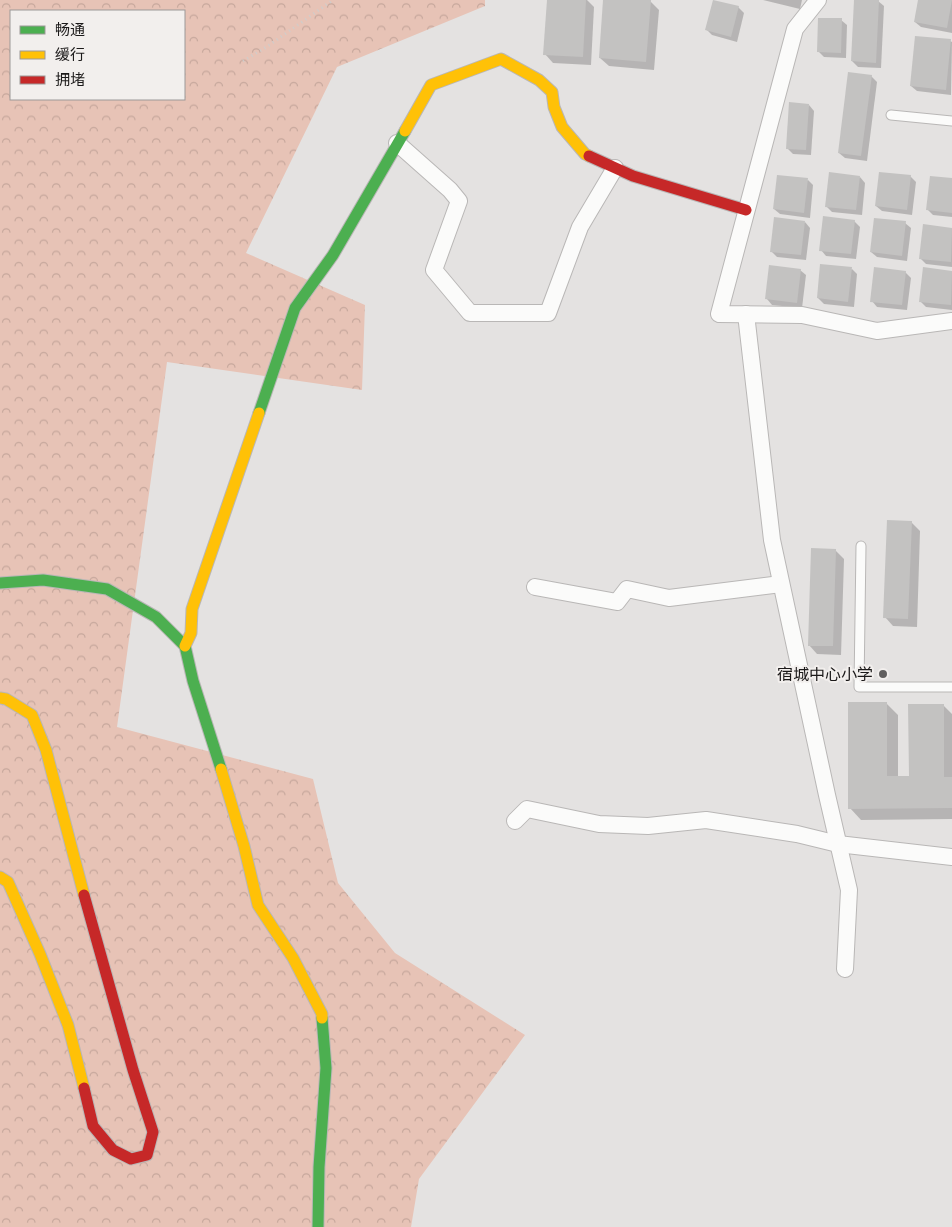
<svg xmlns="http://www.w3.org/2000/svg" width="952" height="1227" viewBox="0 0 952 1227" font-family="'Exo 2','Noto Sans SC',sans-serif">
	<defs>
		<pattern id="forest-crowns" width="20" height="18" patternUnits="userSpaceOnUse" patternTransform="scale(1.25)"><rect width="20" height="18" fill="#e7c3b6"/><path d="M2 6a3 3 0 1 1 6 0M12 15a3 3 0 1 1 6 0" fill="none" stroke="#c6a79c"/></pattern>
	</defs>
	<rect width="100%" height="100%" fill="#e4e2e1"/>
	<path fill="url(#forest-crowns)" fill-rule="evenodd" d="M0,0H485V6L337,67L246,253L365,305L362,390L167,362L117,727L313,779L338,883L395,953L525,1035L419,1179L411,1227H0ZM11,11H184V99H11Z"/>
	<g fill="#0003">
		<polygon points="548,0 587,0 594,7 591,65 553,63 545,54"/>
		<polygon points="604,0 649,0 659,10 654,70 609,66 600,58"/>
		<polygon points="763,0 802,0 800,9"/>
		<polygon points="855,0 878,1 884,6 881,68 858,67 852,61"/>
		<polygon points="919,0 952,0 952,33 921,27 915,22"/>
		<polygon points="738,7 744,13 737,42 712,35 706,29"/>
		<polygon points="841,20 847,25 846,58 824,57 819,52"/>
		<polygon points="950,41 952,42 951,95 917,91 911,86"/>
		<polygon points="871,76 877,82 867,161 845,158 839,153"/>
		<polygon points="809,105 814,111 811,155 793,154 787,148"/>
		<polygon points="910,176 916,182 912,215 882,211 876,206"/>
		<polygon points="860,177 865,183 862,215 832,212 826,206"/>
		<polygon points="952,179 952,217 933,215 928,210"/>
		<polygon points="808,180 813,185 810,218 780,214 774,209"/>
		<polygon points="854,221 860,227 856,259 826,256 821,250"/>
		<polygon points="805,222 810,228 806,260 777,257 771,251"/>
		<polygon points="905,223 911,228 907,261 877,257 871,252"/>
		<polygon points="924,226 952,229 952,267 926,264 920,258"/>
		<polygon points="852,269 857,274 854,307 824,304 818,298"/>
		<polygon points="924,269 952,272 952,310 926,307 920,301"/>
		<polygon points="800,270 806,275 802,308 772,305 767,299"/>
		<polygon points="905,272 911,278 907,310 877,307 872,301"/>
		<polygon points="911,522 920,531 917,627 893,626 885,617"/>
		<polygon points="835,550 844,559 841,655 817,654 809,645"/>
		<polygon points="886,703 898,715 898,777 910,777 943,705 952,714 952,819 861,820 850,808"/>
	</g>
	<g fill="#c3c2c1">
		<polygon points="547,0 586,0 583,57 543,55"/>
		<polygon points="603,0 651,0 646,62 599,58"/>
		<polygon points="713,0 739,6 731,37 705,30"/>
		<polygon points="854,0 879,0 876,63 851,61"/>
		<polygon points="918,0 952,0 947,28 914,22"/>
		<polygon points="818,18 842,18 841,53 817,52"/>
		<polygon points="915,36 951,39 946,90 910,86"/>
		<polygon points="848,72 872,75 861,156 838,153"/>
		<polygon points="789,102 809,104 806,150 786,149"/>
		<polygon points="829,172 860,176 856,210 825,207"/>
		<polygon points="879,172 911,175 907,210 875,206"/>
		<polygon points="777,175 808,178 804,213 773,209"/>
		<polygon points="930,176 952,178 952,213 926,210"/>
		<polygon points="823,216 855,220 851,254 819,251"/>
		<polygon points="774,217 805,221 801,255 770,252"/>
		<polygon points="874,218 906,221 902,256 870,252"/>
		<polygon points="923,224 952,228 951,262 919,259"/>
		<polygon points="820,264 852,267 848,302 817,298"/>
		<polygon points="769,265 801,269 797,303 765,299"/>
		<polygon points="874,267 906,271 902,305 870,302"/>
		<polygon points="923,267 952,271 951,305 919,302"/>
		<polygon points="887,520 912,521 908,619 883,618"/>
		<polygon points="811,548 836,549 833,646 808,646"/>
		<polygon points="848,702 887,702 887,776 909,776 908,704 944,704 944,777 952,777 952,808 848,809"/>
	</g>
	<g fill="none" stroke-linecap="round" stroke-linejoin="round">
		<defs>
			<g id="lane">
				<polyline points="891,115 952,121"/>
				<polyline points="861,546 859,687 952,687"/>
			</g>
			<g id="street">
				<polyline points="818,0 795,29 719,314 802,315 877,331 952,321"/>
				<polyline points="397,143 450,190 459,201 434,270 470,313 548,313 580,227 615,168"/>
				<polyline points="746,314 772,540 827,795 849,890 845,969"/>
				<polyline points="535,587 617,602 627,589 669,598 781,584"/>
				<polyline points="515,821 527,809 599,824 648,826 706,820 797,834 838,844 952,857"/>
			</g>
			<g id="fast">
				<polyline points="259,413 295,308 333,255 405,131"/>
				<polyline points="0,583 43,580 107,589 156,617 185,646 193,681 221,769"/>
				<polyline points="318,1227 319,1167 326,1068 322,1018"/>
			</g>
			<g id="slow">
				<polyline points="405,131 431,85 501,59 539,80 552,92 554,107 562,127 585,154 589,156"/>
				<polyline points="185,646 191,633 192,609 259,413"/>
				<polyline points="0,698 6,699 32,715 46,750 84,895"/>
				<polyline points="221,769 244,846 258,905 293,958 322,1014 322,1018"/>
				<polyline points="0,877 8,882 40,954 68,1025 84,1088"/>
			</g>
			<g id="jam">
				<polyline points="589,156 633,176 746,210"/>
				<polyline points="84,1088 93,1126 113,1150 131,1159 147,1155 153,1132 133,1070 84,895"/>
			</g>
		</defs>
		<use href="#lane" stroke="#b9b7b6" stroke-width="11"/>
		<use href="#street" stroke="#b9b7b6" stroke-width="18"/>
		<use href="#fast" stroke="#b9b7b6" stroke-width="13"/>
		<use href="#slow" stroke="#b9b7b6" stroke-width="13"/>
		<use href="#jam" stroke="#b9b7b6" stroke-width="13"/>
		<polyline stroke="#cececd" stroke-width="3" stroke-dasharray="1 4" stroke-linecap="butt" points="243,61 268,46 333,0"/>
		<use href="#lane" stroke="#fbfbfa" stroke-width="9"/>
		<use href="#street" stroke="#fbfbfa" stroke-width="16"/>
		<use href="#fast" stroke="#4caf50" stroke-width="11"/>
		<use href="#slow" stroke="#ffc107" stroke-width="11"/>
		<use href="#jam" stroke="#c62828" stroke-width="11"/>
	</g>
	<circle fill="#615f5f" stroke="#f2efed" stroke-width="2" cx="883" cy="674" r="5"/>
	<g text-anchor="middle" stroke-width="4" stroke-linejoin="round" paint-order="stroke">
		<g font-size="16" fill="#1b1919" stroke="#f2efed" text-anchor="end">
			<text x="873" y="680">宿城中心小学</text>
		</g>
	</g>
	<rect x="10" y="10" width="175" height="90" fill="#f2efed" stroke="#9c9998"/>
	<rect x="20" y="26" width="25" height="8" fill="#4caf50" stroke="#9c9998"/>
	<text x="55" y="35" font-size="15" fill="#1b1919">畅通</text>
	<rect x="20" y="51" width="25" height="8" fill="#ffc107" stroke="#9c9998"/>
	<text x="55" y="60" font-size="15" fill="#1b1919">缓行</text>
	<rect x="20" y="76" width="25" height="8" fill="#c62828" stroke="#9c9998"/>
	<text x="55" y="85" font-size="15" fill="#1b1919">拥堵</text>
</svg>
